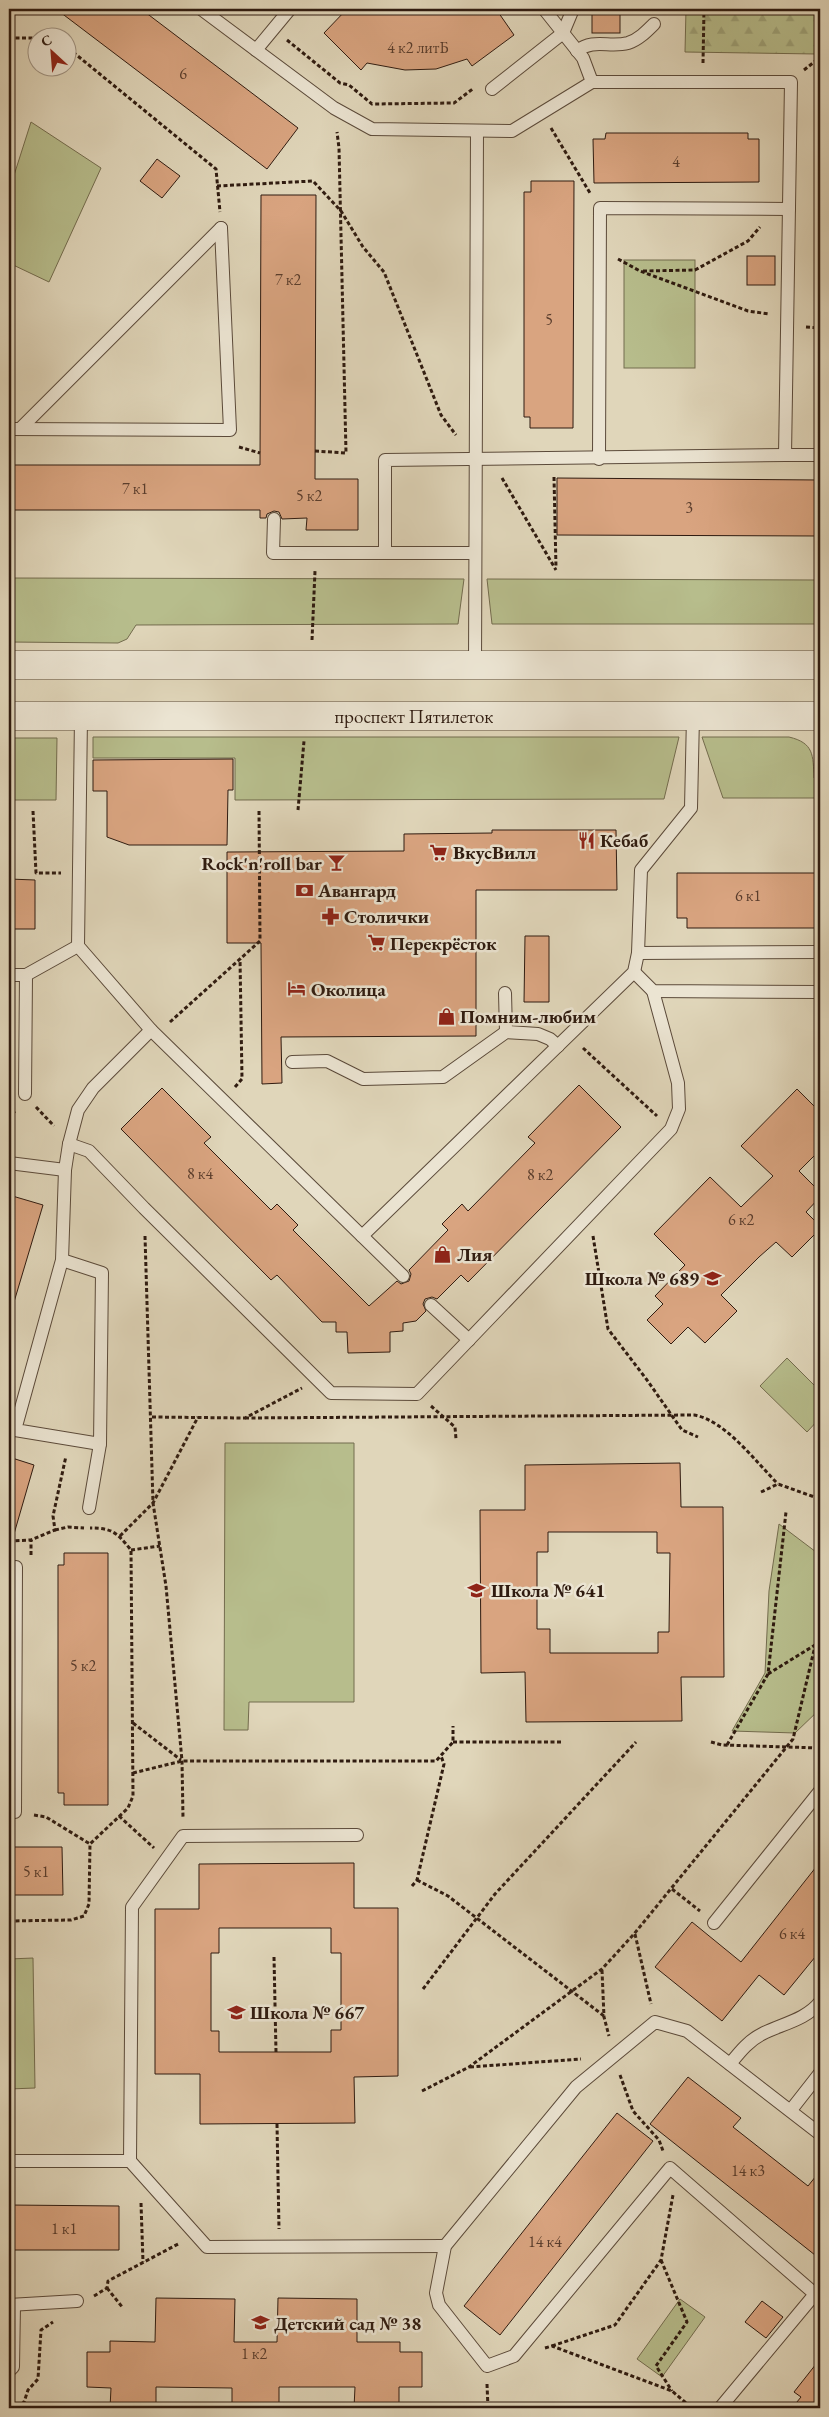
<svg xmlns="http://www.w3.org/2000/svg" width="829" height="2417" viewBox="0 0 829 2417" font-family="'EB Garamond',serif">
	<defs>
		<pattern id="forest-firs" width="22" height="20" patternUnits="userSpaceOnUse" patternTransform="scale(1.25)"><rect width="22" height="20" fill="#b7bd8c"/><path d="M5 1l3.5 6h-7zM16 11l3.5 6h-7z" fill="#9ea278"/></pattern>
	</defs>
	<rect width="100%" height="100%" fill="#e0d6ba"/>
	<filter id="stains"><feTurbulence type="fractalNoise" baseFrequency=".004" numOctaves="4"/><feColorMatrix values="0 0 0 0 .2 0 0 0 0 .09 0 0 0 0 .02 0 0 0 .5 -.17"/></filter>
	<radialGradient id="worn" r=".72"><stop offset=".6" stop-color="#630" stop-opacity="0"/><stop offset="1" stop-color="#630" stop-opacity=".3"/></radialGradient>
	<g fill="#b7bd8c" stroke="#736c4e">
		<polygon points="31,122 101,168 49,282 9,263 9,191"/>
		<rect x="624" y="260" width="71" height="108"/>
		<polygon points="9,578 464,579 458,624 136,625 127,639 118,643 9,642"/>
		<polygon points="487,579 820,580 820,624 492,624"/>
		<polygon points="93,737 679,737 664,799 235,800 235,758 93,758"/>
		<path d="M702,737H789C814,743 813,755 814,778H820V798H723Z"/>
		<polygon points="9,738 57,738 56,800 9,800"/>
		<polygon points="787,1358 820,1391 820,1418 807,1432 760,1386"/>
		<polygon points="225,1443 354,1443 354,1702 249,1702 248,1730 224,1730"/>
		<polygon points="779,1524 820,1555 820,1709 795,1733 732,1731 765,1673 769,1591"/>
		<polygon points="33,1958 35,2088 9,2089 9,1959"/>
		<polygon points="680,2299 705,2317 662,2377 637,2359"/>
	</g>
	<polygon fill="url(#forest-firs)" stroke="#736c4e" points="686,9 817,9 816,54 685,52"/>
	<g fill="#d9a480" stroke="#2f1b10" fill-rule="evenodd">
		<polygon points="56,9 141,9 298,128 267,169"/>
		<polygon points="347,9 496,9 514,35 472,66 467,59 436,69 405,70 367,63 361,70 324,33"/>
		<rect x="592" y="9" width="28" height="24"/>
		<polygon points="606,133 748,133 748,139 759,139 759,182 594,183 593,139 605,139"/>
		<polygon points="157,159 180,176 162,198 140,181"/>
		<polygon points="531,181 574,181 573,428 530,428 530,417 524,417 524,192 531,192"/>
		<polygon points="261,195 316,195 315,479 358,479 358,530 306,530 307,518 282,519 279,512 274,511 267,514 266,518 260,518 260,510 9,510 9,465 260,465"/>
		<rect x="747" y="256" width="28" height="29"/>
		<polygon points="557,478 820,480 820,536 557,535"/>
		<polygon points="233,759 233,790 228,790 227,845 129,845 107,837 107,791 93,791 93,760"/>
		<polygon points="492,830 616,830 617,890 476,890 476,1036 281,1037 282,1083 262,1084 261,943 227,943 227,852 404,851 404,834 492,833"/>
		<polygon points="677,873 820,873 820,928 687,928 687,918 677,918"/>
		<polygon points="9,879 35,880 35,929 9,929"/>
		<polygon points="525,936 549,936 549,1002 524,1002"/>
		<polygon points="579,1085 621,1127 468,1282 461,1275 437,1299 432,1297 425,1299 423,1304 426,1311 416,1321 403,1323 403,1331 390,1332 390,1352 348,1353 347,1332 336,1332 336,1322 322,1322 277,1275 271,1280 121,1129 162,1088 211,1137 204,1143 271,1210 277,1204 298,1225 293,1230 369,1306 397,1281 401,1284 409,1281 411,1274 409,1270 448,1230 442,1224 462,1204 468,1211 535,1143 528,1137"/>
		<polygon points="797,1089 820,1112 820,1150 799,1171 820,1192 820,1197 806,1212 820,1226 820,1229 792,1257 776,1242 759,1257 721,1295 737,1311 705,1343 688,1327 671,1344 647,1320 663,1304 655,1296 685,1265 654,1234 710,1177 741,1207 773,1176 741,1146"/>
		<polygon points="9,1195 43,1205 14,1302 9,1301"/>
		<polygon points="9,1457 34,1465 14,1534 9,1533"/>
		<path d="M680,1463L681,1507H723L724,1677H681L682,1721L526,1722L525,1672L481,1673L480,1510H525V1465ZM548,1532H657V1553H670L669,1632H658V1653H550V1629H537V1552H548Z"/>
		<polygon points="64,1553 108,1553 108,1805 64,1805 64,1793 58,1793 58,1565 64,1565"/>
		<polygon points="9,1847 62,1847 63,1895 9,1895"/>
		<polygon points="820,1862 820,1951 784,1995 759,1975 722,2021 655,1967 692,1922 741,1962"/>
		<path d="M354,1863V1908H398V2076L354,2077L355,2123L200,2124V2074H155V1909H199V1864ZM219,1928H331V1953H341V2030H331V2052H219V2031H211V1953H219Z"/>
		<polygon points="688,2077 741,2118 733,2127 808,2186 820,2171 820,2259 650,2124"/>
		<polygon points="617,2113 653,2141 500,2335 464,2306"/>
		<polygon points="9,2205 119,2206 119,2250 9,2250"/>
		<polygon points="156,2298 235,2299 234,2342 277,2342 278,2298 357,2299 357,2342 400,2342 400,2352 422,2352 422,2387 399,2387 399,2408 354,2408 355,2387 279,2387 279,2408 232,2408 232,2388 156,2387 156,2408 110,2408 111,2388 87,2387 87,2352 110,2352 110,2341 155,2342"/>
		<polygon points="762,2301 783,2317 766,2338 745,2322"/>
		<polygon points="820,2359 820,2408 792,2408 801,2397 794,2392"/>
	</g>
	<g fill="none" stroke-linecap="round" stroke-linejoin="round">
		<defs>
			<g id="service">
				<polyline points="201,9 334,108 372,129 512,131 592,82 791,82 785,455 820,455"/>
				<polyline points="544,9 583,58 592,82"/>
				<polyline points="256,50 290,9"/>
				<path d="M577,51C594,38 609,48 628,43C638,40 646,32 654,24"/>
				<polyline points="492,89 563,33 573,9"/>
				<polyline points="9,429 230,430 221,228"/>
				<polyline points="20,429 221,228"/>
				<polyline points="599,459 600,208 789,209"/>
				<polyline points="274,519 273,553 475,553"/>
				<polyline points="385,553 385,460 785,455"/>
				<polyline points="475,665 477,131"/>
				<polyline points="81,717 78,946 151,1030 362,1236 634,972 638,953 641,870 691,808 693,716"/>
				<polyline points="638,953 820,952"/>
				<polyline points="634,972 653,991 820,992"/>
				<polyline points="9,975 26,975 78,946"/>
				<polyline points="505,993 506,1032"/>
				<polyline points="292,1062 327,1061 363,1079 443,1077 506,1032 538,1034 550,1039 558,1046"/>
				<polyline points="25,1094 26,975"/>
				<polyline points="69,1144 89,1151 144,1208 331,1393 417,1394 671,1129 679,1109 678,1083 653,991"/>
				<polyline points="9,1163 65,1170"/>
				<polyline points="362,1236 403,1276"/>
				<polyline points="62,1260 102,1273 100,1444 15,1430 62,1260 65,1170 69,1144 78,1110 93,1088 151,1030"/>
				<polyline points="431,1305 469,1340"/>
				<polyline points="89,1508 100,1444"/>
				<polyline points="9,1812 15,1812 16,1567"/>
				<polyline points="714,1923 820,1791"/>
				<path d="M730,2064C739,2053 748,2041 762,2034C781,2024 806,2020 820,2002"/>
				<polyline points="791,2110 820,2073"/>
				<polyline points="9,2161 130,2161 207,2247 445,2246"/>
				<polyline points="130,2161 132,1907 183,1836 357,1835"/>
				<polyline points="9,2305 77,2301"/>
				<polyline points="9,2371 13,2367 14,2305"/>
				<polyline points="720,2408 815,2294 670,2168 514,2356 487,2366 439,2305 436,2293 445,2246 576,2087 655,2022 687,2031 820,2134"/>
			</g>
			<g id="tertiary">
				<polyline points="9,665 820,665"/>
				<path id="s1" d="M9,716H820"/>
			</g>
		</defs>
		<use href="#service" stroke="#5b4a3a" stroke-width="14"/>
		<use href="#tertiary" stroke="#5b4a3a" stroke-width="29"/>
		<g stroke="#2f1b10" stroke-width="3" stroke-dasharray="4 2.5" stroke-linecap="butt">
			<polyline points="9,38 55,38"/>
			<polyline points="287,40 340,83 349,85 372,104 454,103 474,88"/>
			<polyline points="68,48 216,169 220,212"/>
			<polyline points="703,63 704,9"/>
			<polyline points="804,70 818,59 820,9"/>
			<polyline points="551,128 590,193"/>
			<polyline points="217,186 313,181 341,211 363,247 384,272 441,415 456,435"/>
			<polyline points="9,224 10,225"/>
			<polyline points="618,259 640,271 748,311 769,314"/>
			<polyline points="643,271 695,270 748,241 760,227"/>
			<polyline points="806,327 820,328"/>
			<polyline points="239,447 260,453"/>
			<polyline points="315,451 346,453 339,148 337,132"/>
			<polyline points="554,477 556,568"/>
			<polyline points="502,478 556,570"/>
			<polyline points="312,640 315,571"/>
			<polyline points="298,810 304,741"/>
			<polyline points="33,811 36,873 61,873"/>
			<polyline points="170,1022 260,941 259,810"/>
			<polyline points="583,1048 657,1116"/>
			<polyline points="235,1087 242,1079 240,959"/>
			<polyline points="36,1107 54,1126"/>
			<polyline points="9,1120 16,1109"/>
			<polyline points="145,1236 153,1503 166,1586 182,1761 183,1818"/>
			<polyline points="593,1236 608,1329 647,1380 682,1430 698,1437"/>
			<polyline points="431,1406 455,1427 456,1439"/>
			<polyline points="152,1417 245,1418 302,1388"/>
			<path d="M245,1418L694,1415C725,1420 756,1462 778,1484"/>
			<polyline points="761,1492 778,1484 820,1499"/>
			<polyline points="55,1530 68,1527 84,1528"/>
			<polyline points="120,1536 153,1503 198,1417"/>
			<polyline points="9,1541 31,1540 55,1530 53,1516 66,1456"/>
			<polyline points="131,1550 160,1546"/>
			<polyline points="31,1555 31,1540"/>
			<polyline points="768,1674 815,1645 820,1638"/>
			<polyline points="133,1723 181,1760"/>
			<polyline points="453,1742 561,1742"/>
			<polyline points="711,1742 722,1745 820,1748"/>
			<polyline points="727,1745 768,1674 786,1512"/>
			<polyline points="133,1773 182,1761 436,1761 453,1742 453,1726"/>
			<polyline points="34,1815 46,1817 90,1844"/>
			<polyline points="119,1816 154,1848"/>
			<polyline points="417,1880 448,1896 604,2016"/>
			<polyline points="412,1886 417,1880 444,1764 441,1756"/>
			<polyline points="672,1889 700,1911"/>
			<path d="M9,1921L71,1920L84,1916L89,1904L90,1844L128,1808L133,1796L131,1550C117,1533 113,1528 90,1528"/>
			<polyline points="635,1934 651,2004"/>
			<polyline points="274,1957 276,2052"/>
			<polyline points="602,1970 604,2017 609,2036"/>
			<polyline points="423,1989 495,1894 636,1742"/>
			<polyline points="470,2067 581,2059"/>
			<polyline points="620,2075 633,2111 659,2140 663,2151"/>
			<polyline points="422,2091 469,2067 572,1991 602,1969 634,1934 793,1739 820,1625"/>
			<polyline points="277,2124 279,2229"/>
			<polyline points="141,2203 143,2262"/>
			<polyline points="661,2260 687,2322 656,2366 672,2391"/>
			<polyline points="107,2288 123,2308"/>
			<polyline points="94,2296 107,2288 108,2281 180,2243"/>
			<polyline points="552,2346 615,2325 661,2260 673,2195"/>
			<polyline points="545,2348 552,2346 672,2391 692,2408"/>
			<polyline points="487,2384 488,2408"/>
			<polyline points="17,2408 24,2402 28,2390 38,2379 41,2330 53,2322"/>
		</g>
		<use href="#service" stroke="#ebe4d2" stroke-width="12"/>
		<use href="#tertiary" stroke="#ebe4d2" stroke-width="28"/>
	</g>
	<defs>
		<symbol id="restaurant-bare" viewBox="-9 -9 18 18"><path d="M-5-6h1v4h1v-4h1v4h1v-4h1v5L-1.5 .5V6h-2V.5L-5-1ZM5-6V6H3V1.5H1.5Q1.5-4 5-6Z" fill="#8f2418" stroke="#ebe4d2" stroke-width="2.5" paint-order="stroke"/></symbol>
		<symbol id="supermarket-bare" viewBox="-9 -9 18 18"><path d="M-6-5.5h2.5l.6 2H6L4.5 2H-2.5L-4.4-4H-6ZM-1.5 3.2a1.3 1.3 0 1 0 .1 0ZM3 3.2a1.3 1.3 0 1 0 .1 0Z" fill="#8f2418" stroke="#ebe4d2" stroke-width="2.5" paint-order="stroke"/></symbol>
		<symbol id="bar-bare" viewBox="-9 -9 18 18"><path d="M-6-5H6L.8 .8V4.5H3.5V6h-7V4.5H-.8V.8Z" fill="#8f2418" stroke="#ebe4d2" stroke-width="2.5" paint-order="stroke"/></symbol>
		<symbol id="bank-bare" viewBox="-9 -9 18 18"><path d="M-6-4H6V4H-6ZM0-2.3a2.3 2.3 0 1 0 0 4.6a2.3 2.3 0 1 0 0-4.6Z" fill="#8f2418" stroke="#ebe4d2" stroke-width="2.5" paint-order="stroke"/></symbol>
		<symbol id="pharmacy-bare" viewBox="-9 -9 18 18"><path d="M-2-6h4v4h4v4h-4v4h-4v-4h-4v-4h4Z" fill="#8f2418" stroke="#ebe4d2" stroke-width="2.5" paint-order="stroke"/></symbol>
		<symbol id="hotel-bare" viewBox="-9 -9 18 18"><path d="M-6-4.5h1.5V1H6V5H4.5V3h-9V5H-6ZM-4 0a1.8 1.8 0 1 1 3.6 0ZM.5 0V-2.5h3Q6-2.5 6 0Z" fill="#8f2418" stroke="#ebe4d2" stroke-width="2.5" paint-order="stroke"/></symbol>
		<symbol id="shop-bare" viewBox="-9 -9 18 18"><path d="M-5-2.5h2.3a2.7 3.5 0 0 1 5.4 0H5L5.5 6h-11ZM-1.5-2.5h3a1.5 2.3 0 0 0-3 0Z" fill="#8f2418" stroke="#ebe4d2" stroke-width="2.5" paint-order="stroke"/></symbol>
		<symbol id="school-bare" viewBox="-9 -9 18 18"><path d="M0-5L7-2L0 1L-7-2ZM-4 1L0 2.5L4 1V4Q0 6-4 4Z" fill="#8f2418" stroke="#ebe4d2" stroke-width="2.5" paint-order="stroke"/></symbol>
	</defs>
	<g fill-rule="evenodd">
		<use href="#restaurant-bare" x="574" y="828" width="25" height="25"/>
		<use href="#supermarket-bare" x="426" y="840" width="25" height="25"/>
		<use href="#bar-bare" x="324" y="850" width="25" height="25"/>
		<use href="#bank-bare" x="292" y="878" width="25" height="25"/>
		<use href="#pharmacy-bare" x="318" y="904" width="25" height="25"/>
		<use href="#supermarket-bare" x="364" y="930" width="25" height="25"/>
		<use href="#hotel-bare" x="284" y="976" width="25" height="25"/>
		<use href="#shop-bare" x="434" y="1004" width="25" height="25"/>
		<use href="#shop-bare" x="430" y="1242" width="25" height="25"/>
		<use href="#school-bare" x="700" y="1266" width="25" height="25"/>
		<use href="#school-bare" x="464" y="1578" width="25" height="25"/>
		<use href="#school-bare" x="224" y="2000" width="25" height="25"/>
		<use href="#school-bare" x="248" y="2310" width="25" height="25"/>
	</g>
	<g text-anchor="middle" stroke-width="5" stroke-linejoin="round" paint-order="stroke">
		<g font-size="16" fill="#5a3d2c">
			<text x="418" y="53">4 к2 литБ</text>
			<text x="183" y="79">6</text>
			<text x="676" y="167">4</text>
			<text x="288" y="285">7 к2</text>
			<text x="549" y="325">5</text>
			<text x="135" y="494">7 к1</text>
			<text x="309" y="501">5 к2</text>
			<text x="689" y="513">3</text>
			<text x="748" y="901">6 к1</text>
			<text x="200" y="1179">8 к4</text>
			<text x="540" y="1180">8 к2</text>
			<text x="741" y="1225">6 к2</text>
			<text x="83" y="1671">5 к2</text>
			<text x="36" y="1877">5 к1</text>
			<text x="792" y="1939">6 к4</text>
			<text x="748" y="2176">14 к3</text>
			<text x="64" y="2234">1 к1</text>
			<text x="545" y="2247">14 к4</text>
			<text x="254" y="2359">1 к2</text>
		</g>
		<g font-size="19" fill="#2f1b10" stroke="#ebe4d2">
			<text dy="7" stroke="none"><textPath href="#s1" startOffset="405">проспект Пятилеток</textPath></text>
		</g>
		<g font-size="19" font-weight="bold" fill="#2f1b10" stroke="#ebe4d2" text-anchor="start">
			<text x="600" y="847">Кебаб</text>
			<text x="453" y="859">ВкусВилл</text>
			<text x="322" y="870" text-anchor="end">Rock'n'roll bar</text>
			<text x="318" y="897">Авангард</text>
			<text x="344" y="923">Столички</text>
			<text x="390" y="950">Перекрёсток</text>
			<text x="311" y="996">Околица</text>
			<text x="460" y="1023">Помним-любим</text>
			<text x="457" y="1261">Лия</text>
			<text x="699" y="1285" text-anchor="end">Школа № 689</text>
			<text x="491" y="1597">Школа № 641</text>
			<text x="250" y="2019">Школа № 667</text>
			<text x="274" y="2330">Детский сад № 38</text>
		</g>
	</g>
	<rect width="829" height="2417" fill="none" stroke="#e0d6ba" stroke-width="30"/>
	<rect x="10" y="10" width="809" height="2397" fill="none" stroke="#2f1b10" stroke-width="2.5"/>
	<rect x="15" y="15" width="799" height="2387" fill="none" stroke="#2f1b10"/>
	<g transform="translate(52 52) rotate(334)"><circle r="24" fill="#ebe4d2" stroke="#a09484"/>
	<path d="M0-4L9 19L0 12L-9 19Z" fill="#8f2418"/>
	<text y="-8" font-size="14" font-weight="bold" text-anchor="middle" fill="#2f1b10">С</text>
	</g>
	<rect width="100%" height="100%" filter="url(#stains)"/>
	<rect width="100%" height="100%" fill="url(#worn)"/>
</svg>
